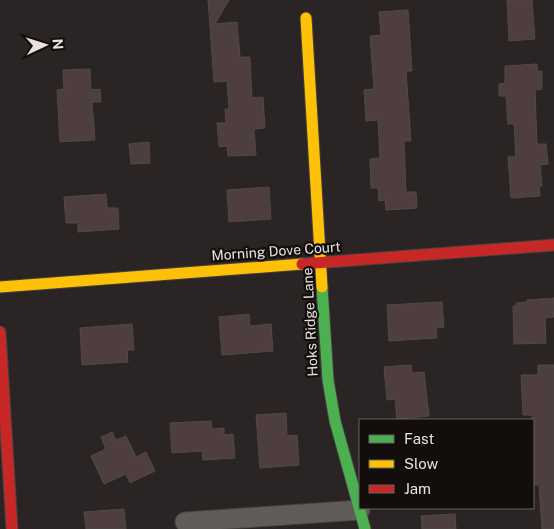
<svg xmlns="http://www.w3.org/2000/svg" width="554" height="529" viewBox="0 0 554 529" font-family="'Public Sans',sans-serif">
	<rect width="100%" height="100%" fill="#2a2524"/>
	<g fill="#4e3e3e" stroke="#4f4a49">
		<polygon points="208,0 229,0 215,24 237,22 240,57 250,57 252,98 263,97 265,128 254,129 256,155 228,156 227,146 219,147 217,123 226,123 225,109 229,109 227,81 214,82"/>
		<polygon points="507,0 532,0 535,39 509,41"/>
		<polygon points="408,10 412,71 406,71 411,141 404,141 406,192 416,192 417,208 386,210 385,200 379,201 378,188 371,188 370,159 380,158 378,120 366,121 364,90 374,89 370,36 381,35 379,12"/>
		<polygon points="537,64 538,72 542,71 542,89 535,90 537,144 546,144 548,164 540,165 542,186 539,186 540,196 511,198 508,157 516,156 514,124 508,124 506,96 499,96 499,84 505,83 505,66"/>
		<polygon points="90,69 91,90 100,89 101,102 92,102 95,140 60,142 57,90 64,89 63,70"/>
		<polygon points="149,142 150,163 131,164 129,144"/>
		<polygon points="269,187 271,219 229,222 227,190"/>
		<polygon points="106,194 107,208 118,208 119,229 78,232 78,223 66,223 64,197"/>
		<polygon points="554,298 554,317 545,318 546,343 514,344 513,306 516,306 516,303 527,302 527,300"/>
		<polygon points="442,302 444,327 436,328 437,338 389,341 387,305"/>
		<polygon points="249,314 250,326 271,324 273,351 222,355 219,317"/>
		<polygon points="132,324 134,350 127,350 128,362 82,365 80,328"/>
		<polygon points="411,365 412,373 424,372 429,416 397,419 395,399 387,400 384,367"/>
		<polygon points="538,365 554,365 554,529 542,529 539,485 533,485 533,449 535,449 532,415 523,415 521,375 538,375"/>
		<polygon points="286,413 287,436 297,435 299,465 260,468 256,415"/>
		<polygon points="211,421 212,429 224,428 224,435 233,434 235,458 203,460 202,451 172,453 170,423"/>
		<polygon points="112,432 116,440 126,436 136,457 146,452 155,471 130,483 126,474 104,484 91,456 106,449 101,437"/>
		<polygon points="124,509 126,529 86,529 84,512"/>
		<polygon points="455,514 456,529 422,529 421,516"/>
	</g>
	<g fill="none" stroke-linecap="round" stroke-linejoin="round">
		<defs>
			<polyline id="street" points="185,522 360,510"/>
			<polyline id="fast" points="322,287 328,380 335,421 365,529"/>
			<g id="slow">
				<polyline points="306,18 322,287"/>
				<polyline points="0,287 302,264"/>
			</g>
			<g id="jam">
				<polyline points="302,264 554,245"/>
				<polyline points="0,332 12,529"/>
			</g>
		</defs>
		<use href="#street" stroke="#46413f" stroke-width="21"/>
		<use href="#fast" stroke="#46413f" stroke-width="13"/>
		<use href="#slow" stroke="#46413f" stroke-width="13"/>
		<use href="#jam" stroke="#46413f" stroke-width="13"/>
		<use href="#street" stroke="#605c5a" stroke-width="19"/>
		<use href="#fast" stroke="#4caf50" stroke-width="11"/>
		<use href="#slow" stroke="#ffc107" stroke-width="11"/>
		<use href="#jam" stroke="#c62828" stroke-width="11"/>
	</g>
	<g text-anchor="middle" stroke-width="4.5" stroke-linejoin="round" paint-order="stroke">
		<g font-size="14" fill="#e9e2df" stroke="#130e0c">
			<text transform="translate(276 251) rotate(-4)" y="5">Morning Dove Court</text>
			<text transform="translate(310 322) rotate(-93)" y="5">Hoks Ridge Lane</text>
		</g>
	</g>
	<rect x="359" y="419" width="175" height="90" fill="#130e0c" stroke="#696360"/>
	<rect x="369" y="435" width="25" height="8" fill="#4caf50" stroke="#696360"/>
	<text x="404" y="444" font-size="15" fill="#e9e2df">Fast</text>
	<rect x="369" y="460" width="25" height="8" fill="#ffc107" stroke="#696360"/>
	<text x="404" y="469" font-size="15" fill="#e9e2df">Slow</text>
	<rect x="369" y="485" width="25" height="8" fill="#c62828" stroke="#696360"/>
	<text x="404" y="494" font-size="15" fill="#e9e2df">Jam</text>
	<g transform="translate(45 45) rotate(86)" stroke="#130e0c" stroke-width="4" paint-order="stroke">
	<path d="M0-4L9 19L0 12L-9 19Z" fill="#e9e2df"/>
	<text y="-8" font-size="14" font-weight="bold" text-anchor="middle" fill="#e9e2df">N</text>
	</g>
</svg>
